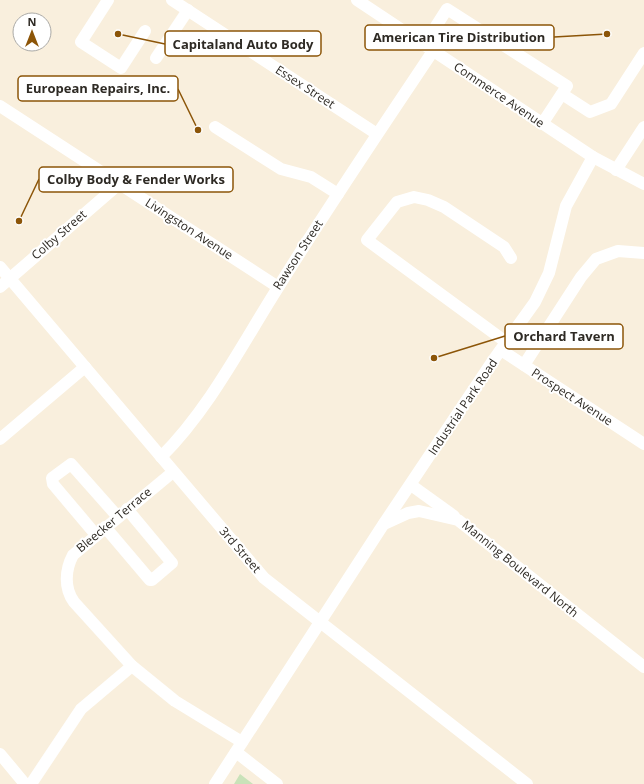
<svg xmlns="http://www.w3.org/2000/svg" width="644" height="784" viewBox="0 0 644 784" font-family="'Open Sans',sans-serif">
	<rect width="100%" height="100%" fill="#f9efdd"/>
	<polygon fill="#c9e2b9" points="240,774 253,784 234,784"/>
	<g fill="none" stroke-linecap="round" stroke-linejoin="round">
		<g stroke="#fff" stroke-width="12">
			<polyline points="108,0 81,42 121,68 145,31"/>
			<polyline points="172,0 377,134"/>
			<polyline points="357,0 593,157 644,184"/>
			<polyline points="424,45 447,9 567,86 542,124"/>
			<polyline points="156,58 188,10"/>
			<polyline points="562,94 590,112 611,104 644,53"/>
			<polyline points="0,106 278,287"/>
			<polyline points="215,127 281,169 311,177 338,194"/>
			<polyline points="616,170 644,127"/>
			<polyline points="0,267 264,578 527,784"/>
			<polyline points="0,287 119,184"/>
			<polyline points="506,342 367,240 397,202 414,197 428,200 444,207 504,247 511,258"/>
			<polyline points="501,350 644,444"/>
			<polyline points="524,365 581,277 596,259 618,251 644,253"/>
			<polyline points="0,439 85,367"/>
			<path d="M161,457C210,408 242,344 279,286C328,207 381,129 433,51"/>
			<path d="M173,472L73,555C65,570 64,588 74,602L132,666L175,701L242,742"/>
			<polyline points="411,485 454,516"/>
			<polyline points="384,524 408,513 419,511 458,520 644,667"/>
			<polyline points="105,527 150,580 152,580 172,563 127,509"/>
			<polyline points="96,535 53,484 52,478 71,464 118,517"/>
			<polyline points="236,752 277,784"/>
			<polyline points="0,754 25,784"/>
			<polyline points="31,784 81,709 132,666"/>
			<polyline points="215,784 383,525 492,362 535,302 549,273 566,206 593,157"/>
		</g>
	</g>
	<g text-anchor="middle" stroke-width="4" stroke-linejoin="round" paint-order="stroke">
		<g font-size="12" fill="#2e2a24" stroke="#fff">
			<text transform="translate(305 87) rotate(33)" y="4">Essex Street</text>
			<text transform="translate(499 95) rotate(34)" y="4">Commerce Avenue</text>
			<text transform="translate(189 229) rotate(33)" y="4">Livingston Avenue</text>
			<text transform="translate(59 235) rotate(-41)" y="4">Colby Street</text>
			<text transform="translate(298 255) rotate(-57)" y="4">Rawson Street</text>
			<text transform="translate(572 397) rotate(33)" y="4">Prospect Avenue</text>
			<text transform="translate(463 407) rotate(-56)" y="4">Industrial Park Road</text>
			<text transform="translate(114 520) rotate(-40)" y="4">Bleecker Terrace</text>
			<text transform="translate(240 550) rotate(49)" y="4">3rd Street</text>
			<text transform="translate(520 569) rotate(39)" y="4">Manning Boulevard North</text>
		</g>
	</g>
	<path fill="none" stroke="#8c5508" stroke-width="1.5" d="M607 34L554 37M118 34L165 44M198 130L178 89M19 221L39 179M434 358L505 336"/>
	<g fill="#8c5508" stroke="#fff" stroke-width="1.5">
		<circle cx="607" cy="34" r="4"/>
		<circle cx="118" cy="34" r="4"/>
		<circle cx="198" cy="130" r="4"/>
		<circle cx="19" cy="221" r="4"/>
		<circle cx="434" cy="358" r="4"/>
	</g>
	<g fill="#fff" stroke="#8c5508" stroke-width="1.5">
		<rect x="365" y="25" width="189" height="25" rx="4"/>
		<rect x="165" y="31" width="156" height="25" rx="4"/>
		<rect x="18" y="76" width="160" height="25" rx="4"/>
		<rect x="39" y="167" width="194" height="25" rx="4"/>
		<rect x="505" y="324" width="118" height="25" rx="4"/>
	</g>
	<g font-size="13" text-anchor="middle" font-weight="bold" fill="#2e2a24">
		<text x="459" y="42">American Tire Distribution</text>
		<text x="243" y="49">Capitaland Auto Body</text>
		<text x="98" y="93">European Repairs, Inc.</text>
		<text x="136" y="184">Colby Body &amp; Fender Works</text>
		<text x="564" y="341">Orchard Tavern</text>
	</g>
	<g transform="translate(32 32)"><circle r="19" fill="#ffffff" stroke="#abaaa7"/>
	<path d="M0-3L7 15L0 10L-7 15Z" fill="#8c5508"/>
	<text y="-6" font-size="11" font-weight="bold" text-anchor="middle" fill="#2e2a24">N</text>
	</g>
</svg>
